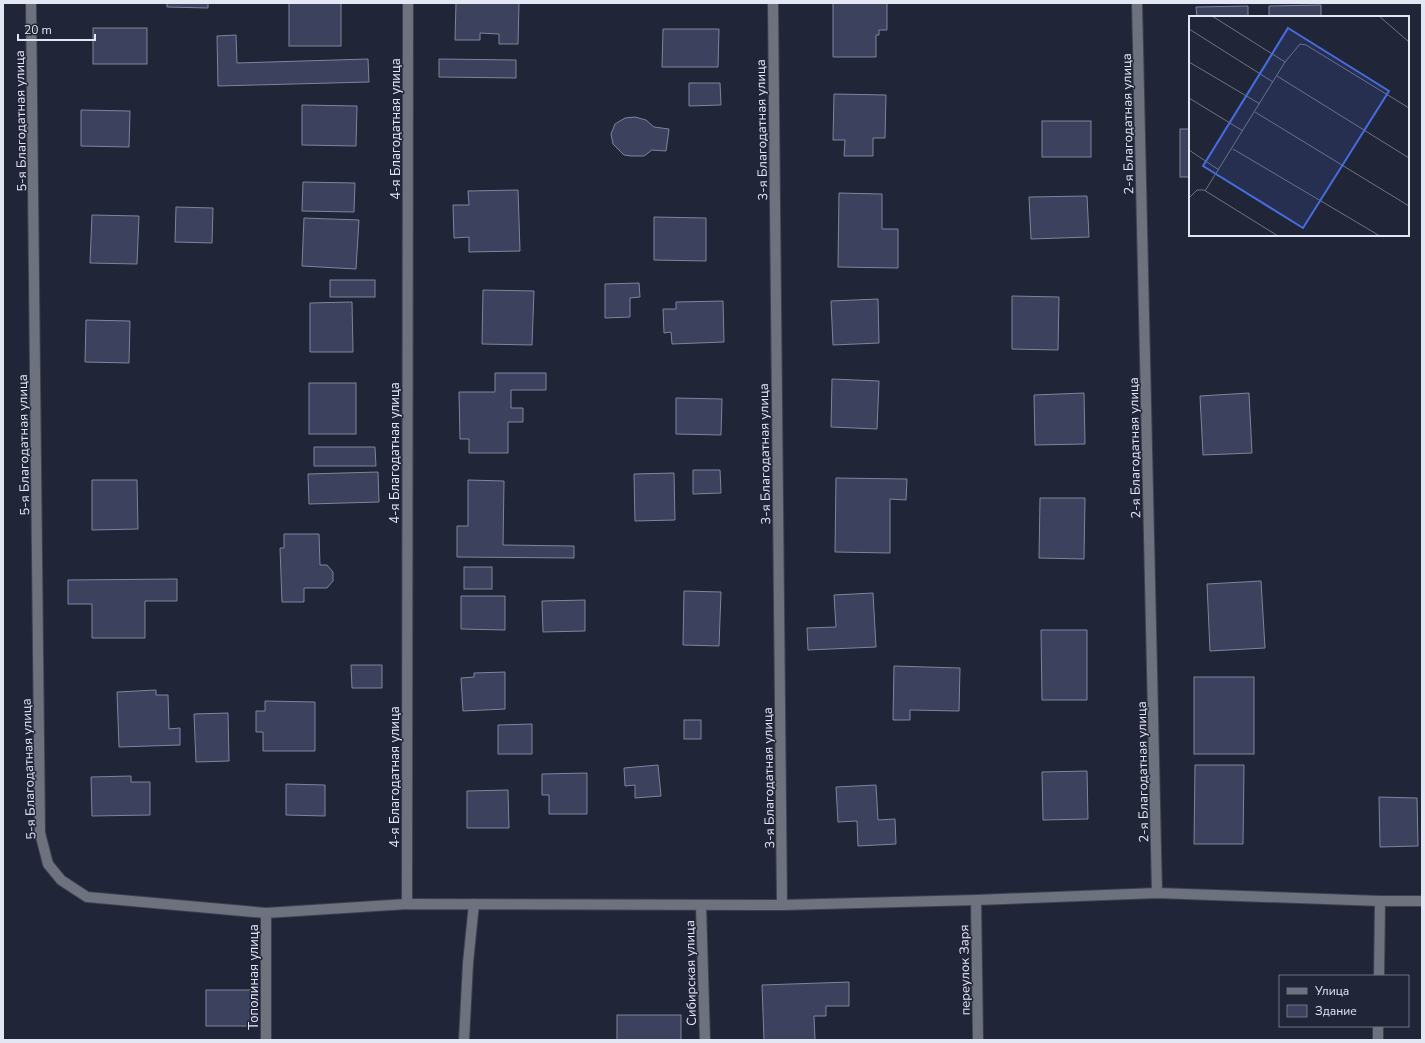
<svg xmlns="http://www.w3.org/2000/svg" width="1425" height="1043" viewBox="0 0 1425 1043" font-family="'Nunito Sans',sans-serif">
	<rect width="100%" height="100%" fill="#212538"/>
	<g fill="#3c425d" stroke="#7e849c">
		<polygon points="167,3 208,3 208,8 167,7"/>
		<rect x="289" y="3" width="52" height="43"/>
		<polygon points="456,3 519,3 518,44 499,44 499,34 480,33 480,40 455,40"/>
		<polygon points="833,3 887,3 887,30 879,30 879,35 876,35 876,57 833,57"/>
		<polygon points="1321,5 1321,17 1269,17 1269,6"/>
		<polygon points="1248,6 1248,17 1197,17 1196,7"/>
		<rect x="93" y="28" width="54" height="36"/>
		<polygon points="663,29 719,29 718,67 662,67"/>
		<polygon points="236,35 237,63 368,59 369,82 218,86 217,36"/>
		<polygon points="439,59 516,60 516,78 439,77"/>
		<polygon points="689,83 720,83 721,105 689,106"/>
		<polygon points="834,94 886,95 885,138 873,138 873,156 844,156 845,140 833,140"/>
		<polygon points="302,105 357,106 356,146 302,145"/>
		<polygon points="81,110 130,111 129,147 81,146"/>
		<polygon points="635,117 646,120 654,127 669,129 666,151 652,150 644,156 631,156 624,155 613,144 611,134 615,124 625,118"/>
		<rect x="1042" y="121" width="49" height="36"/>
		<rect x="1180" y="129" width="10" height="48"/>
		<polygon points="303,182 355,183 354,212 302,211"/>
		<polygon points="518,190 520,251 469,252 469,237 454,238 453,205 469,205 468,191"/>
		<polygon points="839,193 882,194 882,229 898,229 898,268 838,267"/>
		<polygon points="1087,196 1089,237 1031,239 1029,197"/>
		<polygon points="176,207 213,208 212,243 175,242"/>
		<polygon points="92,215 139,216 137,264 90,263"/>
		<polygon points="654,217 706,218 706,261 654,260"/>
		<polygon points="304,218 359,220 356,269 302,266"/>
		<rect x="330" y="280" width="45" height="17"/>
		<polygon points="639,283 640,297 630,298 630,317 605,318 605,284"/>
		<polygon points="483,290 534,291 532,345 482,344"/>
		<polygon points="1012,296 1059,297 1058,350 1012,349"/>
		<polygon points="878,299 879,343 833,345 831,301"/>
		<polygon points="723,301 724,342 672,344 671,332 664,333 663,309 676,309 676,302"/>
		<polygon points="352,302 353,352 310,352 310,303"/>
		<polygon points="86,320 130,321 129,363 85,362"/>
		<polygon points="495,373 546,373 546,390 511,390 511,408 523,408 523,422 508,422 508,453 469,453 469,439 460,439 459,392 495,392"/>
		<polygon points="832,379 879,381 877,429 831,427"/>
		<rect x="309" y="383" width="47" height="51"/>
		<polygon points="1084,393 1085,444 1035,445 1034,395"/>
		<polygon points="1249,393 1252,453 1203,455 1200,396"/>
		<polygon points="676,398 722,399 721,435 676,434"/>
		<polygon points="314,447 375,447 376,466 314,466"/>
		<polygon points="693,470 720,470 721,493 693,494"/>
		<polygon points="378,472 379,502 309,504 308,474"/>
		<polygon points="674,473 675,520 635,521 634,474"/>
		<polygon points="836,478 907,479 906,500 890,499 890,553 835,552"/>
		<polygon points="92,480 137,480 138,529 92,530"/>
		<polygon points="468,480 504,481 503,545 574,546 574,558 457,557 457,526 468,526"/>
		<polygon points="1040,498 1085,498 1084,559 1039,558"/>
		<polygon points="284,534 319,534 320,565 327,565 333,572 333,581 327,588 304,588 304,602 282,602 280,548 284,548"/>
		<rect x="464" y="567" width="28" height="22"/>
		<polygon points="177,579 177,601 145,601 145,638 92,638 92,604 68,604 68,580"/>
		<polygon points="1261,581 1265,648 1210,651 1207,584"/>
		<polygon points="684,591 721,592 719,646 683,645"/>
		<polygon points="873,593 876,647 808,650 807,628 836,627 834,595"/>
		<polygon points="461,596 505,596 505,630 461,629"/>
		<polygon points="585,600 585,631 543,632 542,601"/>
		<polygon points="1041,630 1087,630 1087,700 1042,700"/>
		<polygon points="351,665 382,665 382,688 352,688"/>
		<polygon points="894,666 960,668 959,711 910,710 910,720 893,720"/>
		<polygon points="505,672 505,709 463,711 461,678 474,677 474,673"/>
		<rect x="1194" y="677" width="60" height="77"/>
		<polygon points="156,690 156,695 168,695 169,729 180,728 180,745 119,747 117,692"/>
		<polygon points="265,701 315,702 315,751 263,751 263,732 256,732 256,711 265,711"/>
		<polygon points="228,713 229,761 196,762 194,714"/>
		<rect x="684" y="720" width="17" height="19"/>
		<polygon points="532,724 532,754 498,754 498,725"/>
		<polygon points="658,765 661,796 635,798 635,785 625,786 624,768"/>
		<polygon points="1195,765 1244,765 1243,844 1194,844"/>
		<polygon points="1087,771 1088,819 1043,820 1042,772"/>
		<polygon points="587,773 587,814 549,814 549,795 542,795 542,774"/>
		<polygon points="131,776 131,782 150,782 150,815 92,816 91,777"/>
		<polygon points="286,784 325,785 325,816 286,815"/>
		<polygon points="876,785 878,820 895,819 896,844 858,846 857,821 838,822 836,787"/>
		<polygon points="508,790 509,828 467,828 467,791"/>
		<polygon points="1379,797 1417,798 1418,846 1380,847"/>
		<polygon points="849,982 849,1006 826,1006 826,1016 814,1016 815,1040 764,1040 762,985"/>
		<rect x="206" y="990" width="49" height="36"/>
		<rect x="617" y="1015" width="64" height="25"/>
	</g>
	<g fill="none" stroke-linecap="round" stroke-linejoin="round">
		<defs>
			<g id="minor">
				<polyline points="31,3 40,833 48,864 61,880 87,897 266,913 407,904 782,905 976,900 1157,893 1380,901 1422,901"/>
				<polyline points="773,3 782,905"/>
				<polyline points="1137,3 1157,893"/>
				<polyline points="976,900 978,1040"/>
				<polyline points="407,904 408,3"/>
				<polyline points="701,905 705,1040"/>
				<polyline points="266,913 266,1040"/>
				<polyline points="1379,976 1380,901"/>
				<polyline points="464,1040 468,963 474,904"/>
				<polyline points="1378,1040 1378,1026"/>
			</g>
		</defs>
		<use href="#minor" stroke="#3c4052" stroke-width="12"/>
		<use href="#minor" stroke="#6e717e" stroke-width="10"/>
	</g>
	<g text-anchor="middle" stroke-width="3" stroke-linejoin="round" paint-order="stroke">
		<g font-size="13" fill="#e3e7f4" stroke="#212538">
			<text transform="translate(20 121) rotate(-91)" y="5">5-я Благодатная улица</text>
			<text transform="translate(1127 124) rotate(-91)" y="5">2-я Благодатная улица</text>
			<text transform="translate(395 129) rotate(-90)" y="5">4-я Благодатная улица</text>
			<text transform="translate(761 130) rotate(-91)" y="5">3-я Благодатная улица</text>
			<text transform="translate(23 445) rotate(-91)" y="5">5-я Благодатная улица</text>
			<text transform="translate(1134 448) rotate(-91)" y="5">2-я Благодатная улица</text>
			<text transform="translate(394 453) rotate(-90)" y="5">4-я Благодатная улица</text>
			<text transform="translate(764 454) rotate(-91)" y="5">3-я Благодатная улица</text>
			<text transform="translate(28 769) rotate(-92)" y="5">5-я Благодатная улица</text>
			<text transform="translate(1142 772) rotate(-91)" y="5">2-я Благодатная улица</text>
			<text transform="translate(394 777) rotate(-90)" y="5">4-я Благодатная улица</text>
			<text transform="translate(768 778) rotate(-91)" y="5">3-я Благодатная улица</text>
			<text transform="translate(964 970) rotate(-91)" y="5">переулок Заря</text>
			<text transform="translate(690 973) rotate(-91)" y="5">Сибирская улица</text>
			<text transform="translate(253 977) rotate(-90)" y="5">Тополиная улица</text>
		</g>
	</g>
	<g transform="translate(1189 16)">
		<rect width="220" height="220" fill="#212538"/>
		<path fill="none" stroke="#6f7383" stroke-width="1" d="M23,0L96,46M190,0L220,26M0,13L84,66M0,46L71,88M88,60L220,142M0,82L54,115M66,96L220,190M44,133L191,220M0,134L30,154M16,175L96,46L111,28L117,29L220,92M0,182L8,174H15L89,220"/>
		<path fill="#456dde" fill-opacity="0.15" stroke="#456dde" stroke-width="2" d="M99,12L200,75L114,212L14,150Z"/>
		<rect width="220" height="220" fill="none" stroke="#e3e7f4" stroke-width="2"/>
	</g>
	<rect width="1425" height="1043" fill="none" stroke="#e3e7f4" stroke-width="8"/>
	<rect x="1279" y="975" width="130" height="52" fill="#212538" stroke="#6f7383"/>
	<rect x="1287" y="988" width="20" height="6" fill="#6e717e" stroke="#6f7383"/>
	<text x="1315" y="995" font-size="12" fill="#e3e7f4">Улица</text>
	<rect x="1287" y="1005" width="20" height="12" fill="#3c425d" stroke="#6f7383"/>
	<text x="1315" y="1015" font-size="12" fill="#e3e7f4">Здание</text>
	<path d="M18 34v6h77v-6" fill="none" stroke="#e3e7f4" stroke-width="2"/>
	<text x="24" y="34" font-size="12" fill="#e3e7f4" stroke="#212538" stroke-width="3" paint-order="stroke">20 m</text>
</svg>
